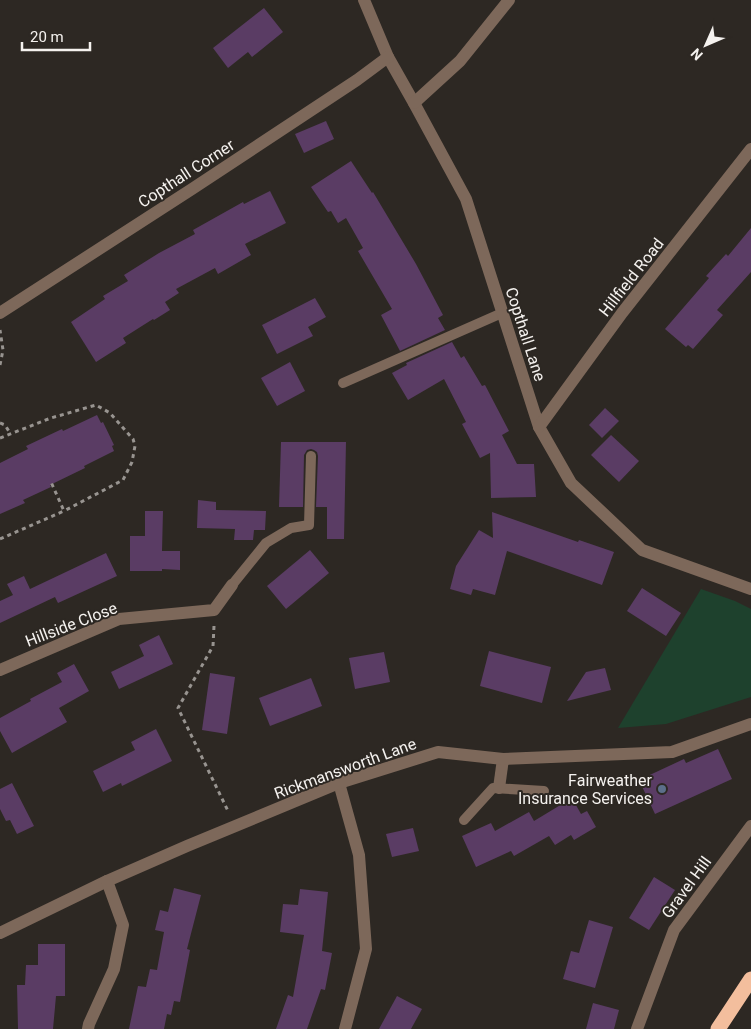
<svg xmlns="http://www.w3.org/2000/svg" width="751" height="1029" viewBox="0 0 751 1029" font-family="Roboto,sans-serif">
	<rect width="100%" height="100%" fill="#2d2823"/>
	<polygon fill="#1e412d" points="701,589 735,601 751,609 751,697 666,724 618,728"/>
	<g fill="#5a3c64">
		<polygon points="264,8 283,32 252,57 248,52 228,68 213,48"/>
		<polygon points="326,121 334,139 304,153 295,134"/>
		<polygon points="351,161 372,193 373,192 416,264 443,315 438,318 445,330 400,351 381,315 392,309 358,251 363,248 346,218 338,223 331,211 328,212 311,187"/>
		<polygon points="270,191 286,223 245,244 251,255 218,274 215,268 176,289 179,293 165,302 170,310 154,320 153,319 123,338 126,343 96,362 71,322 105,299 103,296 128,281 124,275 159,253 195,234 193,230 243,202 244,204"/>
		<polygon points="751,228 751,272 717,310 723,315 693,349 688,345 686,347 665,329 709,278 706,276 726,254 728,256"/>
		<polygon points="315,298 326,317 308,327 313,336 277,354 262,325"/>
		<polygon points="452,342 461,358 464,356 482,386 485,385 509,431 502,435 517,464 534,464 536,497 491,498 490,453 480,458 462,424 466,422 444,379 408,400 392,373 407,365 406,363"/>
		<polygon points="290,362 305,391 277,406 261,378"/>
		<polygon points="605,408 619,421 602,438 589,425"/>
		<polygon points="97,415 101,423 103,422 114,445 112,446 114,451 84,466 85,468 50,485 51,487 23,500 25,503 0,514 0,463 28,449 26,446 62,429 63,431"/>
		<polygon points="611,435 639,461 619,482 591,455"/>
		<polygon points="281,442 346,442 344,539 327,539 327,507 316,507 318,456 317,452 314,450 311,449 307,450 304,455 303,507 279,507"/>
		<polygon points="198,500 216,502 216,510 266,511 265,530 254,530 253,540 234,540 235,529 197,528"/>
		<polygon points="145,511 163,511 162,551 180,551 180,570 162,569 162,571 130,571 130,536 145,536"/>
		<polygon points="492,512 578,542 579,540 614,552 602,585 507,551 495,595 473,589 471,595 450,589 456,566 479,530 493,538"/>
		<polygon points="310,550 329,573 286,609 267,586"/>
		<polygon points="106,553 117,576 58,603 55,597 0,623 0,601 13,595 7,584 24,576 30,589"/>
		<polygon points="642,588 681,613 666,636 627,611"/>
		<polygon points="159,635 173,664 119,689 111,672 144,656 139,645"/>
		<polygon points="489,651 551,667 542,703 480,686"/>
		<polygon points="384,652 390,682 355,689 349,658"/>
		<polygon points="74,664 89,691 59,708 67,722 12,753 0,731 0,718 31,701 30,699 62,682 57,673"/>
		<polygon points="605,668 611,690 567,701 586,672"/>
		<polygon points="210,673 235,677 227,734 202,730"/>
		<polygon points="311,678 322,706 270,726 259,698"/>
		<polygon points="156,729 172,761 122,786 121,783 103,792 93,771 135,750 131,742"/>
		<polygon points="718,749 732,779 655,814 639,780 684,759 686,763"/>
		<polygon points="12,783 34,826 17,834 10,820 6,821 0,809 0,789"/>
		<polygon points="572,798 581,814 587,811 596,827 574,840 571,835 555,845 549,836 514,856 511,851 476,867 462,836 491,823 495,831 529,812 534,821"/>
		<polygon points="413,828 419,851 392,857 386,834"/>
		<polygon points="654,877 675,890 649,930 629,918"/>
		<polygon points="174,888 201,895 187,949 190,950 180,1002 174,1001 171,1015 167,1014 164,1029 129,1029 138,986 146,987 150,969 157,970 164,932 155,930 160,910 168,912"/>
		<polygon points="300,889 328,892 322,951 332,953 325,990 321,989 307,1029 276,1029 288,995 293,997 304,935 280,932 283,904 298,905"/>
		<polygon points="589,920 613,927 595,988 563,979 571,951 579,953"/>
		<polygon points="38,944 65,944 65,996 56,996 53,1029 18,1029 17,985 25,985 26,965 38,965"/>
		<polygon points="397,996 422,1009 411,1029 379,1029"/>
		<polygon points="593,1003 619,1010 614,1029 586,1029"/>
	</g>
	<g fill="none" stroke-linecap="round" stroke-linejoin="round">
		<g stroke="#989490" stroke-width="3" stroke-dasharray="4 4" stroke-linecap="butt">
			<polyline points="0,365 3,350 0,330"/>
			<polyline points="0,423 5,425 10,433"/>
			<polyline points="0,438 51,418 96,405 110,413 133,439 135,446 132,462 123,480 64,511"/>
			<polyline points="0,539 64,511 51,482"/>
			<polyline points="214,626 213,646 178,708 228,811"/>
		</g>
		<g stroke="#7d685a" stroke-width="10">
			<polyline points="343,383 502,313"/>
			<polyline points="232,585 266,543 291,528 309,525 311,456"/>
			<polyline points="464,820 493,788 544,791"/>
		</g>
		<g stroke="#7d685a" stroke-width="12">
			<polyline points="364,0 388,57 414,103 466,199 539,427 571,483 642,550 751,589"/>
			<polyline points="414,103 460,61 509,0"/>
			<polyline points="0,313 192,189 357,80 388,57"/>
			<polyline points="539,427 622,313 751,149"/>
			<polyline points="0,670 119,619 214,610 232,585"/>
			<polyline points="339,783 359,855 366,949 345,1029"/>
			<polyline points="499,788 503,759"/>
			<polyline points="0,933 107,881 187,846 339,783 438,752 503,759 672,752 751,724"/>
			<polyline points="88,1029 89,1024 114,969 123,925 107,881"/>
			<polyline points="637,1029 674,930 751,826"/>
		</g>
		<polyline stroke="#f3be9d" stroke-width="15" points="718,1029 751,979"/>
	</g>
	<circle fill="#5c6f8a" stroke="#2d2823" stroke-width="2" cx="662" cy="789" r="5"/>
	<g text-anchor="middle" stroke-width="4" stroke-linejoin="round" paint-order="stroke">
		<g font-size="16" fill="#f5f2ef" stroke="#2d2823">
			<text transform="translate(186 173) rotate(-33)" y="6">Copthall Corner</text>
			<text transform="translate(631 277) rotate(-52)" y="6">Hillfield Road</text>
			<text transform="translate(526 334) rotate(72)" y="6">Copthall Lane</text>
			<text transform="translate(71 624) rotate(-21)" y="6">Hillside Close</text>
			<text transform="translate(345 768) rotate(-20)" y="6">Rickmansworth Lane</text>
			<text transform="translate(686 887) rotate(-54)" y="6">Gravel Hill</text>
		</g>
		<g font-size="16" fill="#f5f2ef" stroke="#2d2823" text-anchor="end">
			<text x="652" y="786">Fairweather<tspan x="652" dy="18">Insurance Services</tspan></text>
		</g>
	</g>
	<g transform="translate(706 45) rotate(225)" stroke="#2d2823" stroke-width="4" paint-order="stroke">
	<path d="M0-4L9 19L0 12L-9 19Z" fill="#f5f2ef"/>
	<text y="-8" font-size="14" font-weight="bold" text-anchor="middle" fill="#f5f2ef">N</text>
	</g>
	<path d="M22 42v8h68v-8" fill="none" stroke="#f5f2ef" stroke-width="2.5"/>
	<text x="30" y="42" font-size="15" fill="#f5f2ef" stroke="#2d2823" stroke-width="4" paint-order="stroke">20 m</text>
</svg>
